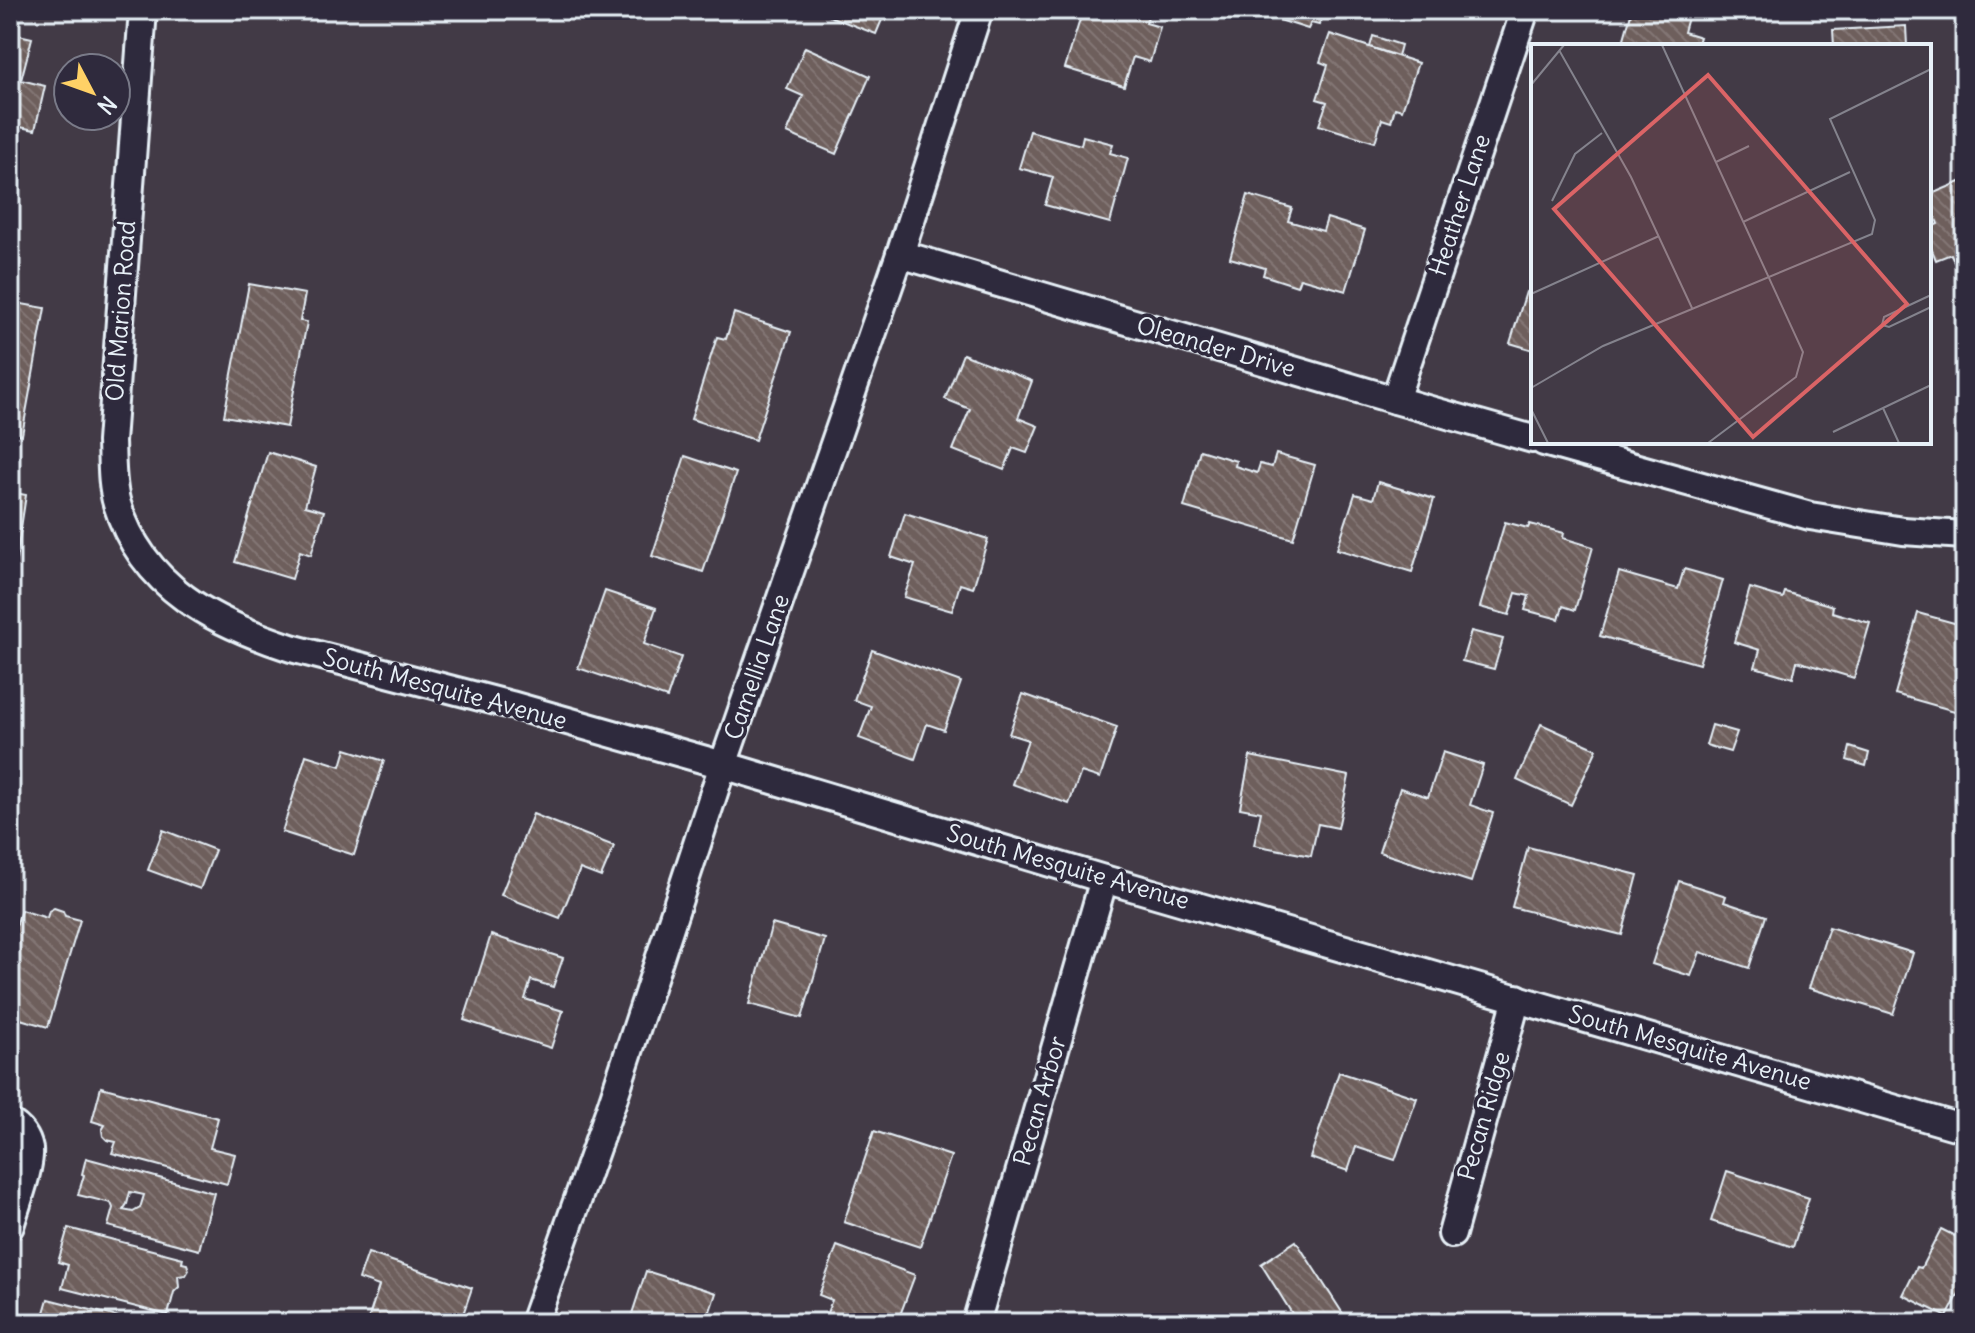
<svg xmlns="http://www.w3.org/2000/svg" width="1975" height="1333" viewBox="0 0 1975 1333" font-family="Delius,sans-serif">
	<defs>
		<pattern id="building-back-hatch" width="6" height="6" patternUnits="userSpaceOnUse" patternTransform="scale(2)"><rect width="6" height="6" fill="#6e5f5c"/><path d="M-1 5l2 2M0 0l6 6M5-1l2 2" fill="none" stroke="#837674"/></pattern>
	</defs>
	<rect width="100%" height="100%" fill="#423a46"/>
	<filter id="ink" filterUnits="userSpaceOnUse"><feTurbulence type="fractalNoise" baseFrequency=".0125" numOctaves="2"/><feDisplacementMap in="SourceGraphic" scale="16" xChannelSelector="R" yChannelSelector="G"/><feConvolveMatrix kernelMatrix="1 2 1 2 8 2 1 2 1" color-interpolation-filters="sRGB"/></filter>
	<g filter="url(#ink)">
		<g fill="url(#building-back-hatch)" stroke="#e8f1f8" stroke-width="2" fill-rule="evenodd">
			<polygon points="823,10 886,10 876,34 821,13"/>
			<polygon points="1083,10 1150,10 1146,23 1160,27 1150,62 1133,57 1124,86 1065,68"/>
			<polygon points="1266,10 1329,10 1328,13 1324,11 1319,25 1311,23 1308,29 1264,15"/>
			<polygon points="1632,10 1690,10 1684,32 1700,37 1697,46 1622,46"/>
			<polygon points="1906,26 1907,46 1834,46 1833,30"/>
			<polygon points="10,33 32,38 21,80 45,86 35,130 20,127 10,172"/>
			<polygon points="1330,34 1418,63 1402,110 1395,108 1391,122 1382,119 1375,142 1319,125 1327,102 1317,99 1328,65 1320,62"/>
			<polygon points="1373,36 1401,45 1398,56 1370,47"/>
			<polygon points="805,47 870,76 836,154 787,133 803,96 787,89"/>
			<polygon points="1030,131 1081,145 1083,136 1113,144 1110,153 1128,158 1110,223 1045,205 1053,177 1019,168"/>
			<polygon points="1965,180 1965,270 1959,273 1951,254 1936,260 1929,243 1929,228 1938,224 1929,202 1929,195"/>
			<polygon points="1248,195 1292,208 1288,221 1323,231 1327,218 1365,230 1346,291 1300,278 1297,286 1263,275 1265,268 1230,258"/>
			<polygon points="249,284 305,294 300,321 307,322 287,427 224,416"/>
			<polygon points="1526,292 1533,294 1533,350 1510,343"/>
			<polygon points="10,302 45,308 22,435 10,433"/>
			<polygon points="734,313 791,332 755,440 691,419 717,337 726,339"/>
			<polygon points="963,354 1032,381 1018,418 1038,426 1027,453 1013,448 1004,470 953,450 970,409 945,399"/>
			<polygon points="1200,450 1236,461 1235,466 1257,473 1260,464 1272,467 1276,454 1315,465 1293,539 1184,507"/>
			<polygon points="268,452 316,467 305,506 324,511 311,555 300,551 292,579 235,562"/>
			<polygon points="685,456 736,473 703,572 652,556"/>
			<polygon points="1378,482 1434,499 1412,572 1337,549 1355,494 1373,499"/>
			<polygon points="10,492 26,495 12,587 10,587"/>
			<polygon points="905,513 988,539 973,588 960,584 952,611 904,597 915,565 891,557"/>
			<polygon points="1505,522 1528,528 1530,524 1564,533 1563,538 1593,547 1575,610 1563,606 1559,619 1525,610 1529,596 1516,593 1509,615 1480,607"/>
			<polygon points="1684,569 1723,580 1699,664 1600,636 1619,572 1678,589"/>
			<polygon points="1750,588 1783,598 1785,592 1833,606 1832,612 1870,623 1854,678 1797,661 1793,678 1755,667 1760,650 1734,642"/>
			<polygon points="605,591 656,608 644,644 681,657 667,698 578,668"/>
			<polygon points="1918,613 1965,626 1965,714 1895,694"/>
			<polygon points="1471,631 1503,639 1494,669 1462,661"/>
			<polygon points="872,650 961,682 944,730 927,724 915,759 859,738 871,706 854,700"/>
			<polygon points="1023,694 1117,727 1100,778 1081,772 1069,804 1012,784 1028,740 1009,734"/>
			<polygon points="1541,724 1597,749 1571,805 1517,780"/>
			<polygon points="1712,725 1737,732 1730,752 1706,745"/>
			<polygon points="1850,747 1869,753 1866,766 1847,760"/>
			<polygon points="346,749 384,761 354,855 282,832 306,755 341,766"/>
			<polygon points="1443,752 1483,765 1470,805 1493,813 1471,882 1379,852 1400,788 1428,797"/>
			<polygon points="1250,756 1349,776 1338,828 1318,824 1311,856 1254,845 1261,812 1240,808"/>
			<polygon points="533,814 614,846 601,877 580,869 560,918 501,895"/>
			<polygon points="163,830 215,850 200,889 148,870"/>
			<polygon points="1528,847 1638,875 1622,935 1512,907"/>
			<polygon points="1679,881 1726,896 1724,902 1766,916 1749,968 1700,952 1691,976 1652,964"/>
			<polygon points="54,908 63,911 65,916 80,920 48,1027 13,1017 14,1013 10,1012 10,947 21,910 47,918 49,911"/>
			<polygon points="772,924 825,939 802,1018 749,1004"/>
			<polygon points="1829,927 1913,953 1893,1014 1809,988"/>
			<polygon points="491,935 563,958 553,987 531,980 525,999 563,1011 551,1048 464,1020"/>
			<polygon points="1339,1072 1417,1098 1395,1160 1356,1147 1348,1171 1310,1158"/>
			<polygon points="101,1087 218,1118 210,1148 235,1154 227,1184 112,1153 116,1142 107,1140 103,1136 102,1130 105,1125 92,1121"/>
			<polygon points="874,1131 951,1156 920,1247 844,1222"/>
			<path d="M86,1158L214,1193L199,1250L108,1226L113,1208L111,1203L78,1195L84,1175L82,1174ZM130,1192L144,1195L140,1208L133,1212L123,1210L127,1204Z"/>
			<polygon points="1727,1171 1809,1198 1793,1247 1711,1221"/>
			<polygon points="68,1228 183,1258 182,1263 187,1264 189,1270 186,1275 178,1276 179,1287 174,1292 168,1315 62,1288 68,1265 58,1262"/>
			<polygon points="1941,1229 1965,1241 1965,1282 1947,1317 1903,1295 1917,1267 1921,1268"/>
			<polygon points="1296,1241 1349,1323 1298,1323 1261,1264"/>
			<polygon points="837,1246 915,1275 897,1323 823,1323 832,1300 819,1295"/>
			<polygon points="368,1253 472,1288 460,1323 439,1317 437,1323 367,1323 379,1286 359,1279"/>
			<polygon points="646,1271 716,1293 706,1323 629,1323"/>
			<polygon points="48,1299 142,1323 41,1323"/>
		</g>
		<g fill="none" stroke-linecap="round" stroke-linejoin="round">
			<defs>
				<g id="minor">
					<path d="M143,10L111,442C112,463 111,484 117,504C143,588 214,623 291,648L511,705L723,765L1104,879L1965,1129"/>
					<polyline points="900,254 1395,400 1533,439"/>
					<polyline points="1395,400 1525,10"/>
					<polyline points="1544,442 1810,516 1903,531 1965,535"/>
					<path d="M10,1123C20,1128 27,1138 29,1149C31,1167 15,1208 10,1226"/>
					<polyline points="1452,1234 1517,998"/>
					<polyline points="534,1323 612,1103 723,765 900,254 979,10"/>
					<polyline points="976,1323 1104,879"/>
				</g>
			</defs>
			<use href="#minor" stroke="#e8f1f8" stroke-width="32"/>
			<use href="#minor" stroke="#2f2a3d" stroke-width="26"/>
		</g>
	</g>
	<g text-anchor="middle" stroke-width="7" stroke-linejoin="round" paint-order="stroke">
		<g font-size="24" fill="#e8f1f8" stroke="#2f2a3d">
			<text transform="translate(1460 205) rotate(-72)" y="8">Heather Lane</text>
			<text transform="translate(121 311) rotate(-86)" y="8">Old Marion Road</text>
			<text transform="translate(1216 347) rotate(16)" y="8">Oleander Drive</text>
			<text transform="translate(757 667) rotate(-71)" y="8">Camellia Lane</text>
			<text transform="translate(445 689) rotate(15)" y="8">South Mesquite Avenue</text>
			<text transform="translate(1068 867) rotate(16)" y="8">South Mesquite Avenue</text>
			<text transform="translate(1690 1048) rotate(16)" y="8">South Mesquite Avenue</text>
			<text transform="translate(1040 1101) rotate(-74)" y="8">Pecan Arbor</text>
			<text transform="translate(1484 1116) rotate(-74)" y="8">Pecan Ridge</text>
		</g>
	</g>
	<g transform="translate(1531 44)">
		<rect width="400" height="400" fill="#423a46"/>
		<path fill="none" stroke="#84838d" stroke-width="2" d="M131,1L272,308L265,333L177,399M28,6L100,133L161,264M0,41L33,1M185,118L218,102M21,157L44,110L71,89M212,178L319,128M0,250L128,192M400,251L353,273L351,281L358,283L400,263M0,344L72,302L341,190L344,176L299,75L400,25M352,364L368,399M0,365L17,399M302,388L400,341"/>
		<path fill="#db6466" fill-opacity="0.15" stroke="#db6466" stroke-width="4" d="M177,31L376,260L222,393L23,165Z"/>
		<rect width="400" height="400" fill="none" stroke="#e8f1f8" stroke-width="4"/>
	</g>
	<rect width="1975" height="1333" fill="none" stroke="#2f2a3d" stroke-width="40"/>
	<rect x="20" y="20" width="1935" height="1293" fill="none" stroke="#e8f1f8" stroke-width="3" filter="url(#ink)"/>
	<g transform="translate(92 92) rotate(131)"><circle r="38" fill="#2f2a3d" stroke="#797a88" stroke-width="2"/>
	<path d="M0-6L14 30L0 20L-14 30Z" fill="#ffd166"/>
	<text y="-12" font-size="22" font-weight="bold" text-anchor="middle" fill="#e8f1f8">N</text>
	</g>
</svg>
